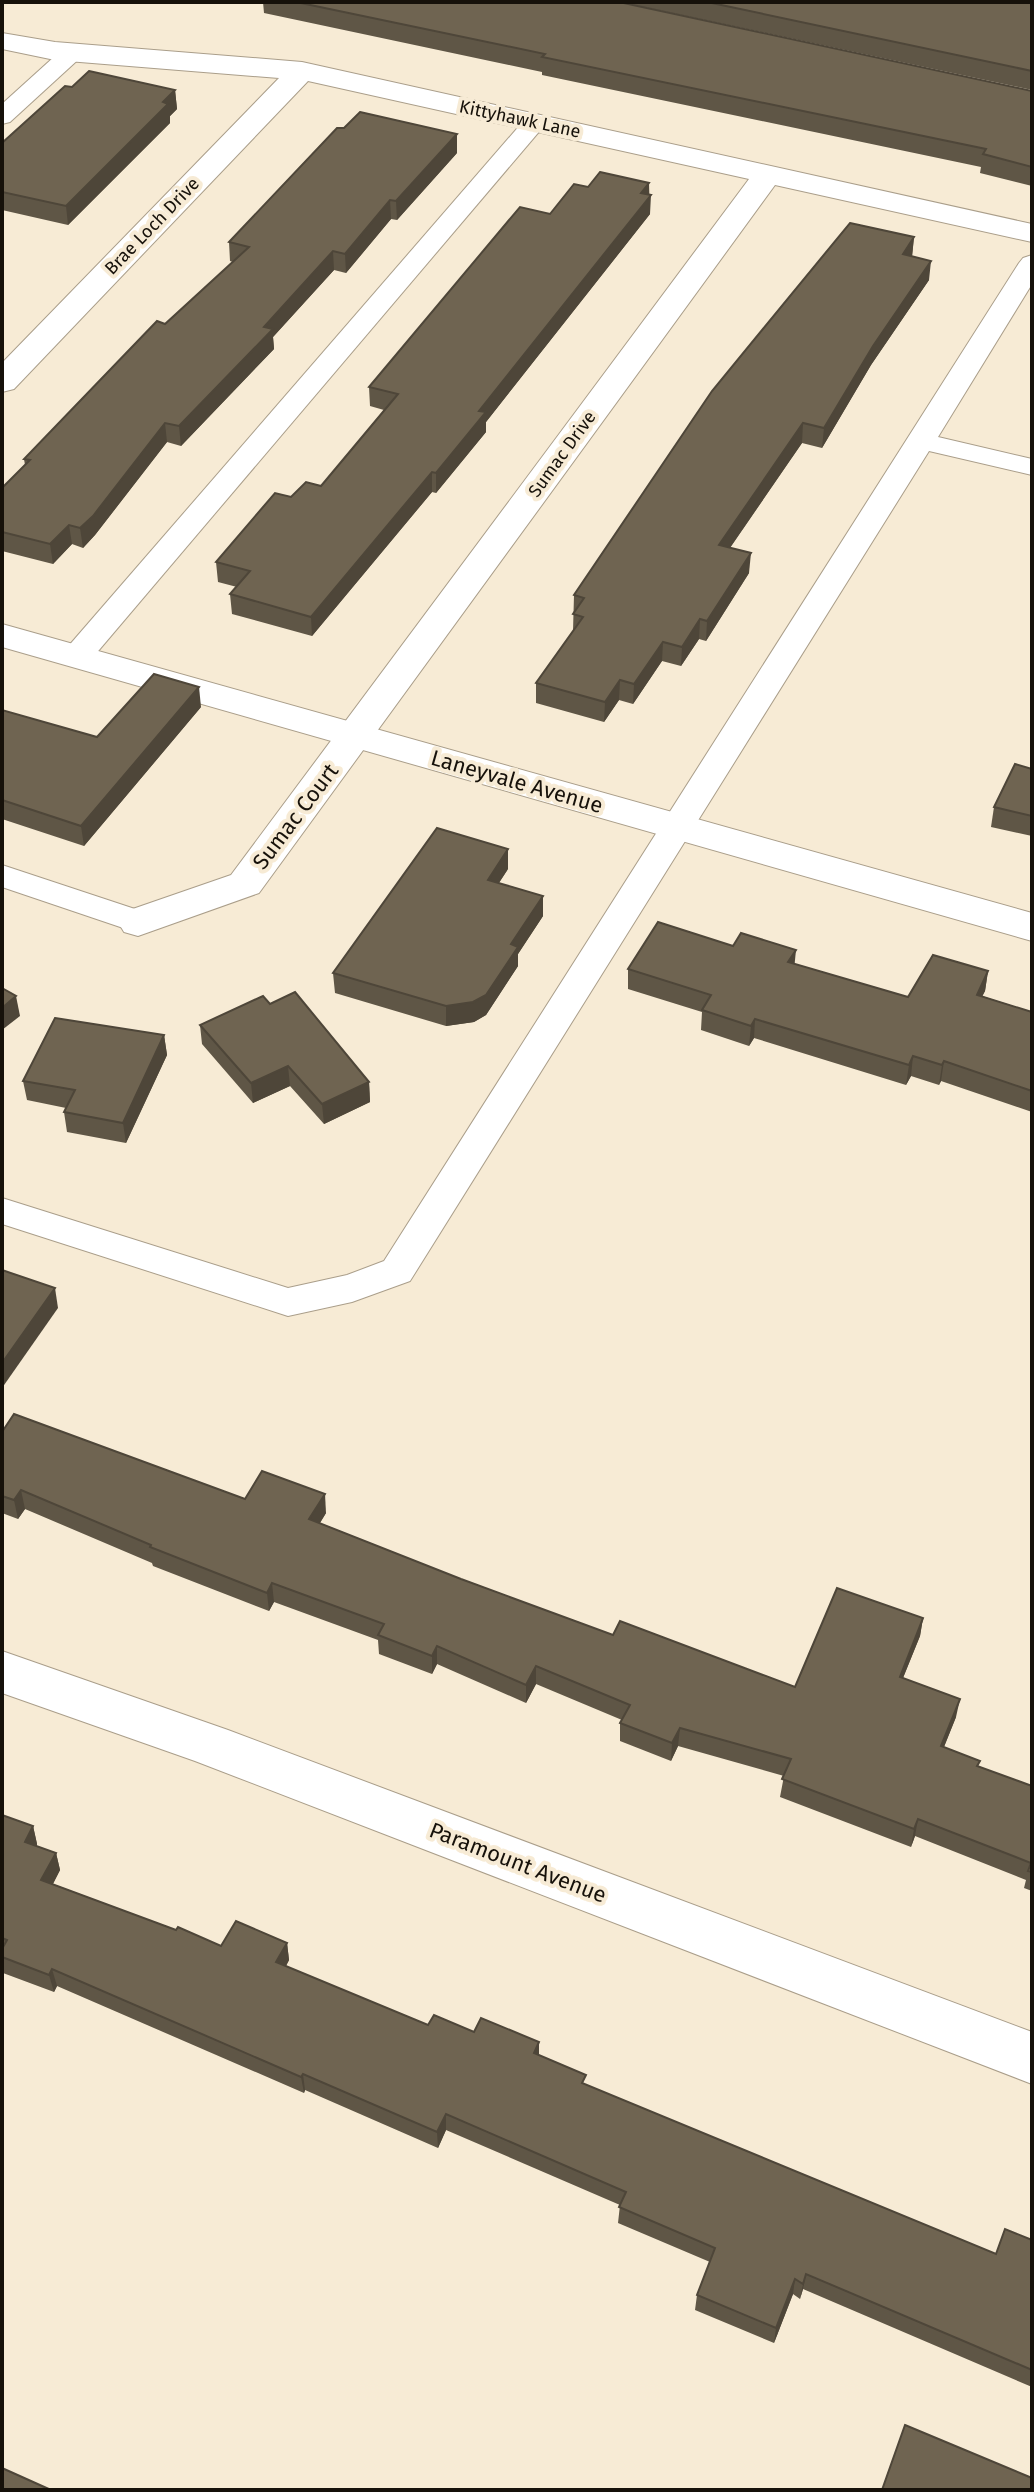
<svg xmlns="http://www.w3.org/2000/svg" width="1034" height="2492" viewBox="0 0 1034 2492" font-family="'Fira Sans',sans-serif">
	<rect width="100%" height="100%" fill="#f7ebd5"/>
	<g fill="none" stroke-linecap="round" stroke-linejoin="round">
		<defs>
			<g id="lane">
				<polygon points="73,45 81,47 85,52 81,57 10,122 2,124 2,104 65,47"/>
				<polygon points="535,115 543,117 547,122 543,127 88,663 77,665 66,663 62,656 66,649 527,117"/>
				<polygon points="1032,255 1032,284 938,437 1032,459 1032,475 929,451 410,1281 352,1302 288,1316 2,1224 2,1198 288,1288 347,1275 384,1261 1019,263 1023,258"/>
				<polygon points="2,865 150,914 154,922 150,930 138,933 2,887"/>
			</g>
			<g id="street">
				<polygon points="2,33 55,42 302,62 1032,224 1032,242 775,185 259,893 138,936 124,932 118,922 124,912 231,875 749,179 308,81 14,389 2,392 2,363 279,78 55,60 2,49"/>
				<polygon points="2,1651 228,1730 1032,2032 1032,2084 195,1761 2,1693"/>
			</g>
			<polygon id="secondary" points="2,624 1032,913 1032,941 2,647"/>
		</defs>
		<use href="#lane" stroke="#aa9e8a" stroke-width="2"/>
		<use href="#street" stroke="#aa9e8a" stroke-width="2"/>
		<use href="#secondary" stroke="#aa9e8a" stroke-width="2"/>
		<use href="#lane" fill="#fff" fill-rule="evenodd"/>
		<use href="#street" fill="#fff" fill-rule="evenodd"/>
		<use href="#secondary" fill="#fff" fill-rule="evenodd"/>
	</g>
	<g fill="#5f5646">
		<polygon points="263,2 619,2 1032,91 1032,186 980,173 981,167 542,75 542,72 264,13"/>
		<polygon points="620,2 1032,2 1032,90"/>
		<polygon points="72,87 175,90 177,109 170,116 170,123 68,225 2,210 2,143"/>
		<polygon points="457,153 397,220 391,219 346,273 334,270 273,337 274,349 181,446 167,442 95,535 83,548 72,544 53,564 2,551 2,488 25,465 24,459 165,324 233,262 230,261 229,242"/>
		<polygon points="649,183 650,214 486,422 486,432 436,493 432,492 312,636 232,614 230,594 237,587 218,582 216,562 291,497 321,486 384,410 370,406 369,387 550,214 588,187"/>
		<polygon points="914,237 912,256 929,280 871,365 822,448 802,443 730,548 749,573 706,641 699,639 681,666 662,661 633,704 619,700 604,722 536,703 536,683 573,631 574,595"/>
		<polygon points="201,707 84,846 2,819 2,710 97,737"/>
		<polygon points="1032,769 1032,836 991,827 994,807"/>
		<polygon points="508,869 499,883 543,916 518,954 518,966 486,1015 474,1022 446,1026 335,993 333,973"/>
		<polygon points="733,946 908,997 988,971 985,991 982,996 1032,1012 1032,1112 941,1081 939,1085 911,1076 906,1085 754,1038 749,1046 701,1030 702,1012 628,989 628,969"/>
		<polygon points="270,1004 369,1082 370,1102 324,1124 290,1086 253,1103 202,1044 200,1025"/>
		<polygon points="164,1035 167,1055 126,1143 67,1132 64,1112 66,1108 27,1100 23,1081"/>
		<polygon points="2,1432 245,1499 326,1513 320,1523 461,1579 613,1635 795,1687 923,1618 920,1636 903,1678 956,1717 944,1747 980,1761 978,1766 1032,1786 1032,1891 1024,1888 1026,1880 915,1836 911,1847 780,1797 784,1776 678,1746 671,1761 620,1741 620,1723 622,1720 536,1684 526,1703 437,1664 432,1674 379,1654 378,1640 274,1602 269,1611 153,1566 152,1563 25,1509 18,1519 2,1513"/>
		<polygon points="2,1815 33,1826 37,1844 37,1846 56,1853 60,1870 53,1884 176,1930 221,1946 287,1943 289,1960 286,1966 428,2025 474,2032 539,2055 585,2085 996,2254 1032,2240 1032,2387 803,2289 800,2299 793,2294 774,2343 695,2310 697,2295 710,2262 618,2223 620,2205 446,2130 438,2148 305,2090 304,2093 57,1986 54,1992 3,1973 2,1968"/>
	</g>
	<g fill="#4e4639">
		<polygon points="175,90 177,109 170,116 170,123 68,225 66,206"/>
		<polygon points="457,134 457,153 397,220 396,201"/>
		<polygon points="649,183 649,198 651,195 650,214 486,422 486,432 436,493 436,473 479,411"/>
		<polygon points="390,200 391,219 346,273 345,254"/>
		<polygon points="914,237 912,257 903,254"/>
		<polygon points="333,251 334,270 273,337 274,349 181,446 179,426 264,327"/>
		<polygon points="931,261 929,280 871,365 822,448 824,428 873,346"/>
		<polygon points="165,423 167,442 95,535 83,548 80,528"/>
		<polygon points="803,423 802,443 718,565 719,545"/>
		<polygon points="432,472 432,492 312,636 311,617"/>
		<polygon points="69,525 72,544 53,564 50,544"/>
		<polygon points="751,553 749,573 706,641 707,621"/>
		<polygon points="700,619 699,639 681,666 682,647"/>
		<polygon points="663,642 662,661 633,704 634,684"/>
		<polygon points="620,680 619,700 604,722 605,702"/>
		<polygon points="199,687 201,707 84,846 81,826"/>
		<polygon points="508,849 508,869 488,899 488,880"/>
		<polygon points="543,896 543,916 518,954 518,966 486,1015 474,1022 446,1026 446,1006 511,944"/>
		<polygon points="796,950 794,970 788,962"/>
		<polygon points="988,971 985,991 973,1015 977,995"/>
		<polygon points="16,996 20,1016 2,1030 2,1008"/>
		<polygon points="755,1019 754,1038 749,1046 751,1026"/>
		<polygon points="164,1035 167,1055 126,1143 123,1123"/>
		<polygon points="913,1056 911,1076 906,1085 909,1065"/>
		<polygon points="944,1061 941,1081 939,1085 942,1065"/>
		<polygon points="288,1066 290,1086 253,1103 251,1083"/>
		<polygon points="369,1082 370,1102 324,1124 322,1104"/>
		<polygon points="55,1288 58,1308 2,1388 2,1363"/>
		<polygon points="21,1490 25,1509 18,1519 14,1500"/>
		<polygon points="325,1494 326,1513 311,1537 309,1519"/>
		<polygon points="272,1583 274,1602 269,1611 267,1593"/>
		<polygon points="923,1618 920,1636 896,1695 900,1677"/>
		<polygon points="437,1646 437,1664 432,1674 432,1656"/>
		<polygon points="536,1666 536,1684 526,1703 526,1685"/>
		<polygon points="960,1699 956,1717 937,1764 941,1746"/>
		<polygon points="680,1728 678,1746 671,1761 672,1743"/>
		<polygon points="918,1819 915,1836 911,1847 914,1829"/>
		<polygon points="33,1826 37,1844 30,1859 25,1842"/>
		<polygon points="56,1853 60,1870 46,1897 41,1880"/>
		<polygon points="287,1943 289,1960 279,1979 276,1962"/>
		<polygon points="52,1969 57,1986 54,1992 49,1975"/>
		<polygon points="539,2042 539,2059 534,2053"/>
		<polygon points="303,2074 305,2090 304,2093 301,2077"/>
		<polygon points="446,2114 446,2130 438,2148 437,2132"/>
		<polygon points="806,2274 803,2289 800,2299 803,2284"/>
		<polygon points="795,2279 793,2294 774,2343 776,2328"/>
	</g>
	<g fill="#6f6451" stroke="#4e4639" stroke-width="2">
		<polygon points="296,2 619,2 1032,91 1032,167 983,154 986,149 542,57 545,54"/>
		<polygon points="707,2 1032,2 1032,71"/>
		<polygon points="89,71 175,90 163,102 168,104 66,206 2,192 2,143 65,86 72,87"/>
		<polygon points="360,112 457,134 396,201 390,200 345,254 333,251 264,327 273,329 179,426 165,423 93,516 80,528 69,525 50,544 2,532 2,488 30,460 24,459 157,321 165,324 249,247 229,242 337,128 344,128"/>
		<polygon points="600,172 649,183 641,193 651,195 479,411 486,412 436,473 432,472 311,617 230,594 250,571 216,562 275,493 291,497 306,482 321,486 398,394 369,387 520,207 550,214 574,184 588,187"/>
		<polygon points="850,223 914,237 903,254 931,261 873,346 824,428 803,423 719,545 751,553 707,621 700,619 682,647 663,642 634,684 620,680 605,702 536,683 583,617 573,614 584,598 574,595 641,496 712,391"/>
		<polygon points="154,674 199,687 81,826 2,800 2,710 97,737"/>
		<polygon points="1015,764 1032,769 1032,816 994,807"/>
		<polygon points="437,828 508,849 488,880 543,896 511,944 518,947 486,995 473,1002 446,1006 333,973"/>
		<polygon points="658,922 733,946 741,933 796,950 788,962 908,997 933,955 988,971 977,995 1032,1012 1032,1091 944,1061 942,1065 913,1056 909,1065 755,1019 751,1026 702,1010 711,995 628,969"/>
		<polygon points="2,988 16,996 2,1008"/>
		<polygon points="295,992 369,1082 322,1104 288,1066 251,1083 200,1025 263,996 270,1004"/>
		<polygon points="55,1018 164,1035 123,1123 64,1112 75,1090 23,1081"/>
		<polygon points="2,1270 55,1288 2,1363"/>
		<polygon points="14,1414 245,1499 262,1471 325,1494 309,1519 461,1579 613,1635 620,1621 795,1687 837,1588 923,1618 900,1677 960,1699 941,1746 980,1761 977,1766 1032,1786 1032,1872 1028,1871 1031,1863 918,1819 914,1829 782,1779 791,1759 680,1728 672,1743 620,1723 630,1705 536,1666 526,1685 437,1646 432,1656 378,1635 384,1624 272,1583 267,1593 150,1547 151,1545 21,1490 14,1500 2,1496 2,1432"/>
		<polygon points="2,1815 33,1826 25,1842 56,1853 41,1880 176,1930 178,1927 221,1946 236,1921 287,1943 276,1962 428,2025 434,2015 474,2032 481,2018 539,2042 534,2053 586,2075 582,2083 996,2254 1005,2229 1032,2240 1032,2370 806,2274 803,2284 795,2279 776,2328 697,2295 715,2248 619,2207 626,2192 446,2114 437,2132 303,2074 301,2077 52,1969 49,1975 2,1957 2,1949 7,1940 2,1938"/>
		<polygon points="905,2425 1032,2478 1032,2490 882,2490"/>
		<polygon points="2,2468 51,2490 2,2490"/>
	</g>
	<g text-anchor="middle" stroke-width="8" stroke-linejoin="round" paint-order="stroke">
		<g font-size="18" fill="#16110a" stroke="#f7ebd5">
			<text transform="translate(520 119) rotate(12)" y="6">Kittyhawk Lane</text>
			<text transform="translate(152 226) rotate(-46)" y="6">Brae Loch Drive</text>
			<text transform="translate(562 454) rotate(-54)" y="6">Sumac Drive</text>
		</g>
		<g font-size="22" fill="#16110a" stroke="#f7ebd5">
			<text transform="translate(517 781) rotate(16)" y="8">Laneyvale Avenue</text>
			<text transform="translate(295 816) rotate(-53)" y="8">Sumac Court</text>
			<text transform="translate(518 1862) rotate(21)" y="8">Paramount Avenue</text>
		</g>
	</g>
	<rect width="1034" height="2492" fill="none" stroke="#16110a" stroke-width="8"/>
</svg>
